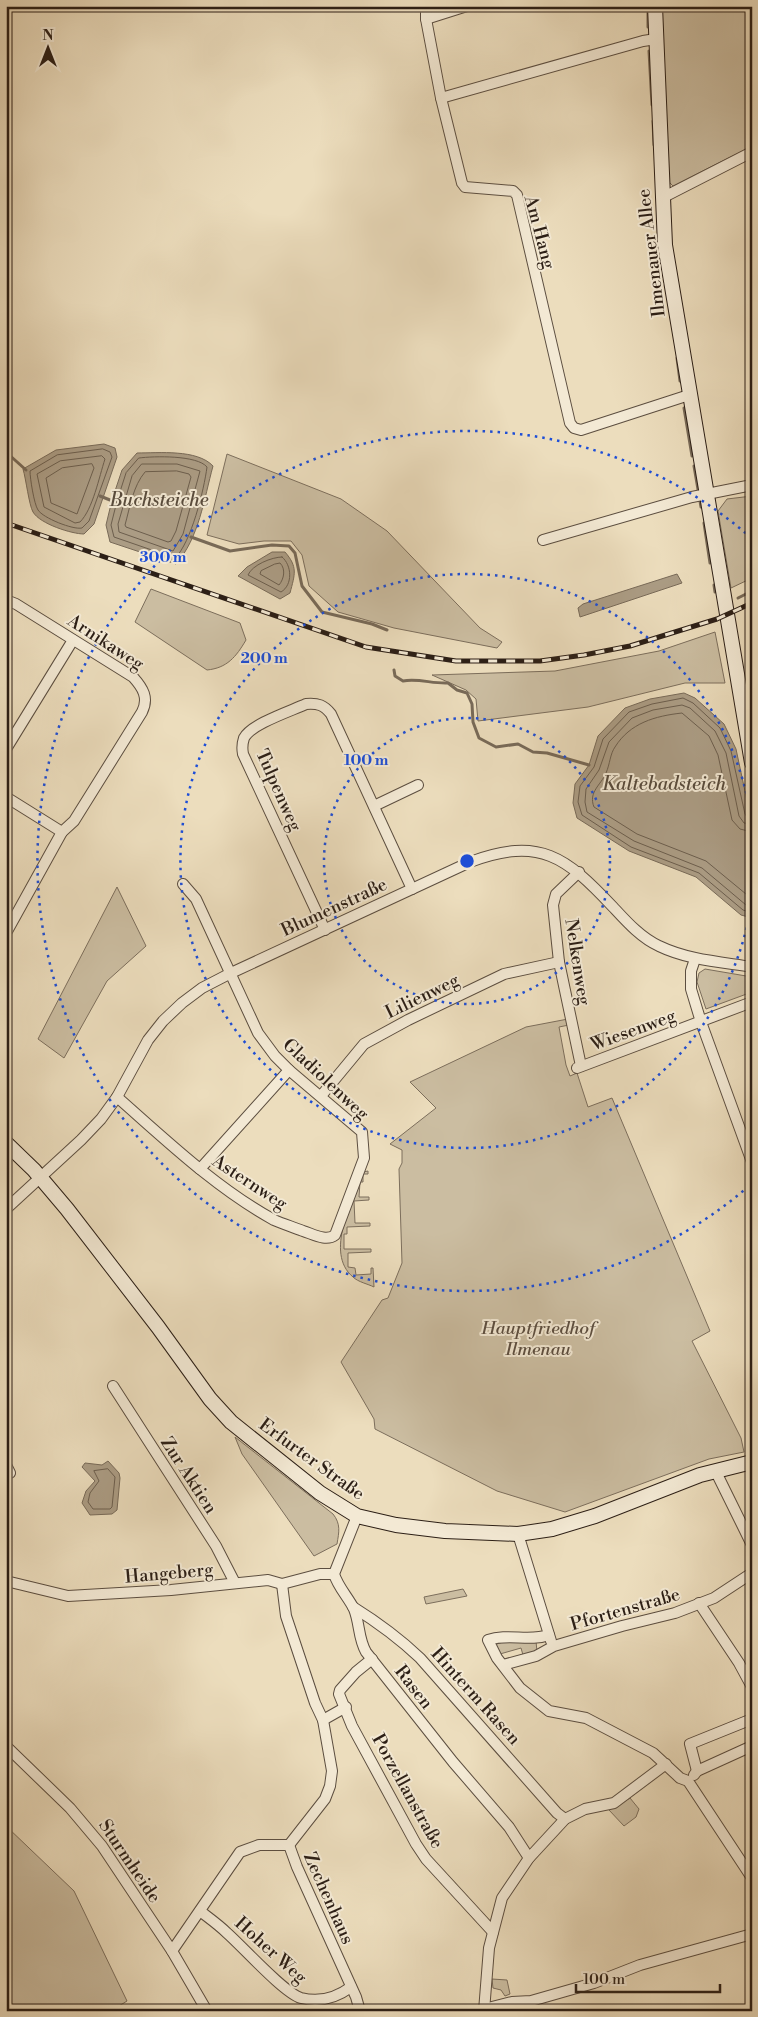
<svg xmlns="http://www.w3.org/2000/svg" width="758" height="2017" viewBox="0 0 758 2017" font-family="'Libre Bodoni',serif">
	<rect width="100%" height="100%" fill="#ecddbd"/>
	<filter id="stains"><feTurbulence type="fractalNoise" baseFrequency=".004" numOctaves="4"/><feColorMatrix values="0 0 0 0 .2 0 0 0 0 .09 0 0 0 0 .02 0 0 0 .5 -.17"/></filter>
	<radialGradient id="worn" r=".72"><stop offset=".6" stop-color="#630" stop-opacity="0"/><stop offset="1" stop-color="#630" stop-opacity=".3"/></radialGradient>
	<g fill="#cbbda1" stroke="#7c6e5c">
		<polygon points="659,6 752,6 752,146 673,186 667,180"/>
		<polygon points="227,454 341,499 387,531 480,628 502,642 497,648 394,628 338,612 309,586 302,555 291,541 264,541 239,544 207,535"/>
		<polygon points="752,496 752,578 731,588 718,511 727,499"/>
		<path d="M151,589L240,623L246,640C236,657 227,668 207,670L135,622Z"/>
		<polygon points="715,632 725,683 685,683 588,707 478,721 476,699 466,690 432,675 555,671 659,651"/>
		<polygon points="117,887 146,946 107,981 64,1058 38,1039"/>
		<polygon points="705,969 752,977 752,992 706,1009 697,982 699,973"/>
		<polygon points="568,1019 569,1025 559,1027 566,1065 570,1076 577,1073 588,1107 612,1098 710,1331 692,1341 741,1438 744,1452 709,1459 565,1512 497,1491 375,1429 374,1419 341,1362 382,1300 388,1298 402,1263 399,1169 402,1163 402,1150 390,1144 436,1108 410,1082 526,1027"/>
		<path d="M368,1171V1174H363V1182H360L359,1197H369V1200L354,1201L355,1223H370V1226L347,1227V1234H344V1249H371V1252L348,1253V1267L355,1268L356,1275L371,1274V1268H373L374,1287C368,1284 358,1282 353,1277C324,1253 353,1200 363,1172Z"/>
		<path d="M235,1437L333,1514C341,1524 339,1532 337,1544L314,1556L242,1454Z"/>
		<polygon points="463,1589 467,1596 426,1604 424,1597"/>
		<polygon points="536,1641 537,1652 523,1655 521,1648 500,1654 494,1645 503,1642"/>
		<polygon points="630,1798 639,1809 636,1817 624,1826 609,1810"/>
		<polygon points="6,1826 74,1891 127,2001 111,2011 6,2011"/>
		<polygon points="492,1979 507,1980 510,1994 505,1996 501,1990 493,1988"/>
	</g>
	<g fill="#ab9c84" stroke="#786a58">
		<path d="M104,444L115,448L117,457L94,524L84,534C72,534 40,524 33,512C29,505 26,479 23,469L56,450Z"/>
		<path d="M137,453C159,453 197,449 213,466C204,499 199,538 176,564L110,542L106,525L112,500L122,470Z"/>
		<path d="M272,552H285C298,567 295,574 290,593L280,599L238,576L247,567Z"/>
		<polygon points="677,574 682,583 580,617 578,608 583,604"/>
		<polygon points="684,693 695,698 724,724 736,749 752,824 752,918 741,915 696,877 629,851 577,818 573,803 575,784 589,765 598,736 625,708 650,699"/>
		<polygon points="108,1461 119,1473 120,1478 117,1510 112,1514 90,1515 82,1503 86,1491 95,1481 82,1467 85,1463 102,1465"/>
	</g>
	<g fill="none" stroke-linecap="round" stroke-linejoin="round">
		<g stroke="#6c5e4d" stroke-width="1">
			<path d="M103,449L110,452L112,457L89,521L82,528C73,530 43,518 38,510C34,504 30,478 30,471L57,455Z"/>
			<path d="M102,456L105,459C99,477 93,509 80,522L75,523L44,507L37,474L60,461Z"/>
			<path d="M139,458C154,456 197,455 207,467C204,490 191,543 175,558L114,537L111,525L117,501L126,473Z"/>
			<polygon points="92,464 94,468 77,514 51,503 46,478 62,468"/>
			<polygon points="142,464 177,464 200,471 183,534 173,551 119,532 118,524 132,476"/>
			<path d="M177,471L189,474L191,477L176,531L171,541L168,542L126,527L125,525C130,507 133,486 145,472Z"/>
			<path d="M282,557C292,565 293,585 281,592L248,575C252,565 272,557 282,557Z"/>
			<path d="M275,564L280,563C286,569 284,579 279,585L260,574L261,571Z"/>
			<polyline points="752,818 747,817 745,814 731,751 720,728 693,703 683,698 652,704 629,712 603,739 594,767 580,786 578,802 582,815 631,847 699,873 743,910 752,913"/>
			<polyline points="752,824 744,823 739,816 726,753 715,731 690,708 682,705 653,710 632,718 609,742 599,770 586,789 585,802 587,812 634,841 702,868 746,905 752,906"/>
			<path d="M752,832L740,829L732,820L718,755L709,736L682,713C655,716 630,723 615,747C610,754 610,764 606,773C601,785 588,792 594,807L637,834L706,861L752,899"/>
			<polygon points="108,1469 115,1477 112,1507 110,1509 93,1509 88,1502 90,1493 99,1481 94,1471"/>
		</g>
		<g stroke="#786a58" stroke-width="3">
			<polyline points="648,6 648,27"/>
			<polyline points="649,51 652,105"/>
			<polyline points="653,121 654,145"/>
			<polyline points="677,358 680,381"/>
			<polyline points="684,408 692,456"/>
			<polyline points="6,452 26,470"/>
			<polyline points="694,466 701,507"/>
			<polyline points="100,496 115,502"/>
			<polyline points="704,523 710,563"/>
			<polyline points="191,537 230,551 272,545 289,546 295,553 302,586 322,612 372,624 387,630"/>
			<polyline points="714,585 715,592"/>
			<polyline points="738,598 752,591"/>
			<path d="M394,670L395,676L403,681C418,678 433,684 448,683L457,690L467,693L472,704L473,722L479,738L496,747L518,744L533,752L547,753L589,765"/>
		</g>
		<defs>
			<g id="street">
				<polyline points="426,6 426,19 441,98 462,183 465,187 513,191 517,195 570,423 574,428 581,430 689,395"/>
				<polyline points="426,19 467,6"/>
				<polyline points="441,98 643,41 656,39"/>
				<polyline points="662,198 752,152"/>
				<polyline points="543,540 692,497 752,485"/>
				<path d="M6,600L16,604L133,677C143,688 149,698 142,712L74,821L62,832L6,933"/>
				<polyline points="6,749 73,640"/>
				<polyline points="6,797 62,832"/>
				<polyline points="374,806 418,785"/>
				<polyline points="579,872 556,894 553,905 559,962 581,1066"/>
				<path d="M325,930L243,754C242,749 242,744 244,738C251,724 291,711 306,704C318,703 324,705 331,714L412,889"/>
				<polyline points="695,959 691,971 691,989 701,1022 752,1162"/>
				<polyline points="577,1068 752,1002"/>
				<polyline points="321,1096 364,1044 408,1020 504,974 559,962"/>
				<path d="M117,1097C167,1141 216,1188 274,1220C283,1224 293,1227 303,1231C313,1234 326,1242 335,1235L364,1158L362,1132L289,1070L275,1056L258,1033L196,899L183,884"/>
				<polyline points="200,1169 289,1070"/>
				<path d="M6,1209L81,1140L101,1119L117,1097L148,1040L163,1021L182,1003L202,988L231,973L470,862C540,836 566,857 613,907C626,921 641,938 659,946C688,960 721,962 752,967"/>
				<polyline points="113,1386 216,1546 235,1583"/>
				<polyline points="6,1465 10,1473"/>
				<polyline points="715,1470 752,1545"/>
				<path d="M357,1516L334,1574C338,1587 348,1597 354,1609C360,1624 358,1638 366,1652L453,1762L509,1827L529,1858"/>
				<polyline points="518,1534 551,1641"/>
				<polyline points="6,1581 68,1596 171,1590 268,1580 282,1584 320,1574 334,1574"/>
				<polyline points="282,1584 286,1616 315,1703 323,1720 332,1771 330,1786 325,1799 289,1845"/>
				<polyline points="699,1603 739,1663 752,1687"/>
				<path d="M353,1607C377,1622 399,1638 420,1658L557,1813L565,1819"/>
				<path d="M549,1635C529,1642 508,1633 488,1640L497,1658L520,1688L549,1711L586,1718L653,1753L680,1778L688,1781L752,1878"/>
				<polyline points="372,1659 356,1672 340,1690 339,1694 352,1726 416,1844 426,1859 493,1932"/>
				<polyline points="503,1665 536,1656 554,1646 622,1626 675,1613 714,1598 752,1573"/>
				<polyline points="323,1720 346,1707"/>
				<polyline points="6,1746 70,1808 102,1846 172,1951 207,2011"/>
				<polyline points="697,1771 690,1744 752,1719"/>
				<polyline points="694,1775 697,1771 752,1746"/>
				<polyline points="289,1845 297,1867 356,1997 360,2011"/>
				<path d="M200,1911C209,1918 219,1925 227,1933C243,1947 284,1993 301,1998C320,2003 336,1998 351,1987"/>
				<polyline points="172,1951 240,1852 259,1845 289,1845"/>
				<polyline points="484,2009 512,2002 531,2001 594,1983 640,1965 752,1934"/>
				<polyline points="484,2011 489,1948 502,1898 529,1858 565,1819 585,1809 614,1803 666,1764"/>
			</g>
			<g id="secondary">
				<polyline points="655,6 665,245 752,763"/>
				<polyline points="6,1143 34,1170 67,1209 158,1327 210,1399 231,1422 320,1493 357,1516 396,1525 445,1531 518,1534 552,1529 595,1516 700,1475 752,1462"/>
			</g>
		</defs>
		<use href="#street" stroke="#5c4e40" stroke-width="12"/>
		<use href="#secondary" stroke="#2c1f16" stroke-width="16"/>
		<use href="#street" stroke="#f3e9d4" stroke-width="10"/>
		<use href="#secondary" stroke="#f3e9d4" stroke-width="14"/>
		<defs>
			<polyline id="rail" points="6,523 366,647 456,661 540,661 584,655 630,646 675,632 717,619 752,603"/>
		</defs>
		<use href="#rail" stroke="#2c1f16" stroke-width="5"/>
		<use href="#rail" stroke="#f3e9d4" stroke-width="3" stroke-dasharray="9" stroke-linecap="butt"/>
	</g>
	<g fill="none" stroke="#1d4ed8" stroke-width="2.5" stroke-dasharray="2.5 5">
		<circle cx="467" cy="861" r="143"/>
		<path d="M752 898A287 287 0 1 1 752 824"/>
		<path d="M749 1186A430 430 0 1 1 749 536"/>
	</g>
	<g text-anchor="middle" stroke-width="4" stroke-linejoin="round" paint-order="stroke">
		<g font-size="18" fill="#2c1f16" stroke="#f3e9d4">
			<text transform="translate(540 232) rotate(75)" y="6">Am Hang</text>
			<text transform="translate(651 253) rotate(-97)" y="6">Ilmenauer Allee</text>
			<text transform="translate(106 642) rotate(33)" y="6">Arnikaweg</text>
			<text transform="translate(279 790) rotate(66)" y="6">Tulpenweg</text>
			<text transform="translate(334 907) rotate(-25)" y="6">Blumenstraße</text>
			<text transform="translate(578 962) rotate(81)" y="6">Nelkenweg</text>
			<text transform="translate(422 996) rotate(-26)" y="6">Lilienweg</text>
			<text transform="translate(633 1030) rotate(-20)" y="6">Wiesenweg</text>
			<text transform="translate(326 1079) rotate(43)" y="6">Gladiolenweg</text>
			<text transform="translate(250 1182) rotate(33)" y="6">Asternweg</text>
			<text transform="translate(312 1459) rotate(36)" y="6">Erfurter Straße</text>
			<text transform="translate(189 1475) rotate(57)" y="6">Zur Aktien</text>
			<text transform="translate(169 1573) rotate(-5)" y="6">Hangeberg</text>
			<text transform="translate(625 1609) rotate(-16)" y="6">Pfortenstraße</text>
			<text transform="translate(414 1687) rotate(52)" y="6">Rasen</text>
			<text transform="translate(476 1696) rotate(48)" y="6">Hinterm Rasen</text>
			<text transform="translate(408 1791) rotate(61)" y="6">Porzellanstraße</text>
			<text transform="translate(130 1861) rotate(56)" y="6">Sturmheide</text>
			<text transform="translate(329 1898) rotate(66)" y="6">Zechenhaus</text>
			<text transform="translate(271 1950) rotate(42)" y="6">Hoher Weg</text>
		</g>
		<g font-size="18" font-style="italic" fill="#5c4e40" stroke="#f3e9d4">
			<text x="538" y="1334">Hauptfriedhof<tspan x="538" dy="21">Ilmenau</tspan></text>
		</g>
		<g font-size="19" font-style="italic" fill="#584b3c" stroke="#f3e9d4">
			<text x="159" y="506">Buchsteiche</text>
			<text x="664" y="790">Kaltebadsteich</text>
		</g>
	</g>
	<circle cx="467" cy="861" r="8" fill="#1d4ed8" stroke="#f3e9d4" stroke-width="2.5"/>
	<g font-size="15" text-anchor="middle" font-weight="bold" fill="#1d4ed8" stroke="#f3e9d4" stroke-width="4" stroke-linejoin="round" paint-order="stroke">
		<text x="163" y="562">300 m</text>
		<text x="264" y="663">200 m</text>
		<text x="366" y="765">100 m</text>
	</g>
	<rect width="758" height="2017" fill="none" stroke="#ecddbd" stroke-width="25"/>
	<rect x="8" y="8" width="743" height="2002" fill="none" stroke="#2c1f16" stroke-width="2.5"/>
	<rect x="12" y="12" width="733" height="1992" fill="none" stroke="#2c1f16"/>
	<g transform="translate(48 48)" stroke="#f3e9d4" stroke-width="4" paint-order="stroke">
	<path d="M0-4L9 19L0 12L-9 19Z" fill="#2c1f16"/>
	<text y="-8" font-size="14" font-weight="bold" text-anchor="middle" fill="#2c1f16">N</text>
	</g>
	<path d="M576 1984v8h144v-8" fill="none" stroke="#2c1f16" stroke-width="2.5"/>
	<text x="583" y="1984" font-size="15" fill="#2c1f16" stroke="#f3e9d4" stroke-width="4" paint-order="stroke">100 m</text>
	<rect width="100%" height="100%" filter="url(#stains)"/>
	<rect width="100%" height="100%" fill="url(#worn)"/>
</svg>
